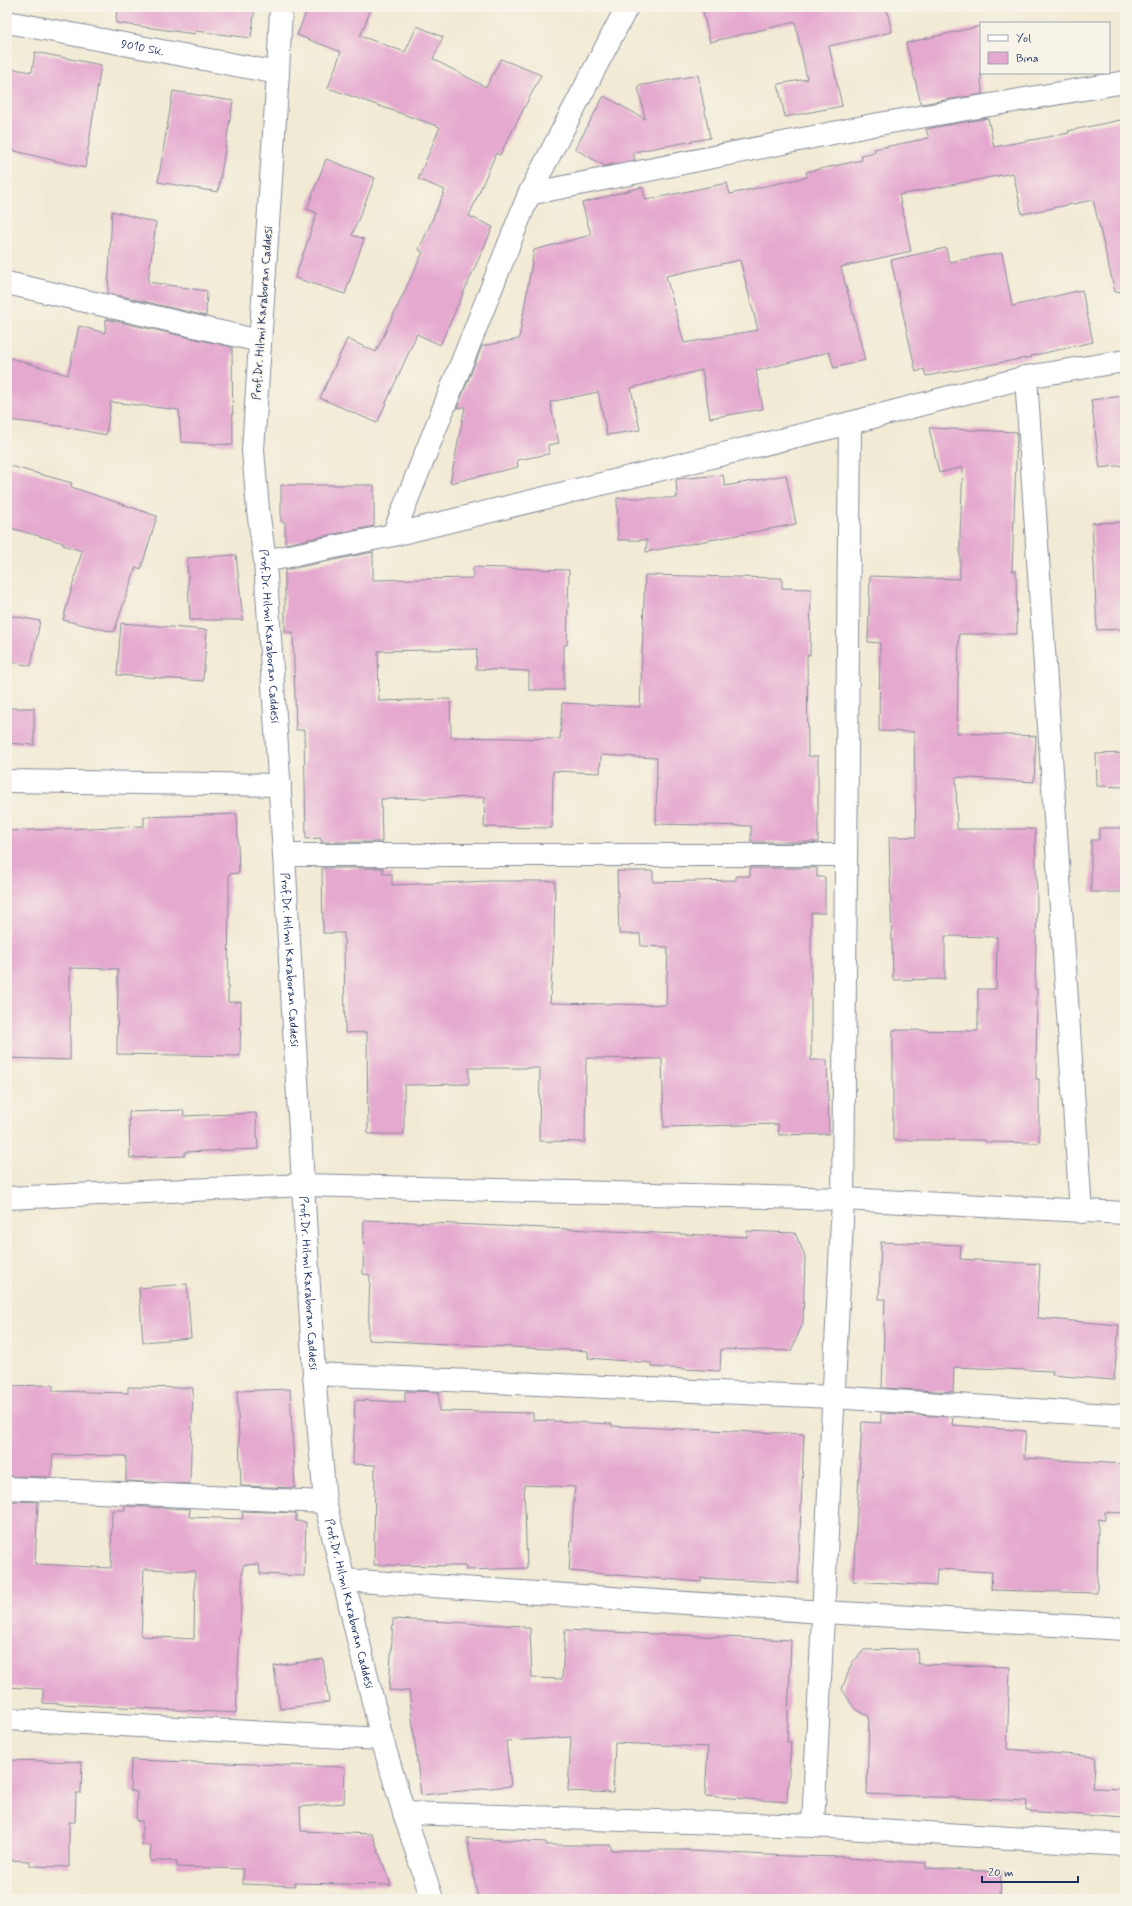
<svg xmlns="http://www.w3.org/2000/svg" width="1132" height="1906" viewBox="0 0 1132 1906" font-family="Mynerve,sans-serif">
	<rect width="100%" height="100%" fill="#f7f3e8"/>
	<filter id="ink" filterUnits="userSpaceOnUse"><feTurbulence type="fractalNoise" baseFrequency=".025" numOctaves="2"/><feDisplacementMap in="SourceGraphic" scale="8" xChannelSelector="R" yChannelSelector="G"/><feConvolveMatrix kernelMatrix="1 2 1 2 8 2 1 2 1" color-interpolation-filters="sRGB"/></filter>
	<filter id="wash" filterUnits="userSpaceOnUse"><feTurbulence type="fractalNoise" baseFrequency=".012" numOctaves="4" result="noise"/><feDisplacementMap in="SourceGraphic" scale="16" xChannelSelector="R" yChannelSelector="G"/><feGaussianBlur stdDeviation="0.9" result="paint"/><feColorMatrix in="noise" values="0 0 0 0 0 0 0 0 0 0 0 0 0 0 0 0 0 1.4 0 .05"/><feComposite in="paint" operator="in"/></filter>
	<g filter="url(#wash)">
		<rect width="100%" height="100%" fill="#f1ead4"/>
		<g id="blocks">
			<g fill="#e5a8cf" fill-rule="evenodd">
				<polygon points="117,7 255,7 251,38 196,31 195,34 116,23"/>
				<polygon points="308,7 372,7 360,36 405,52 417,26 443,37 433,59 486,87 501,59 541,75 500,155 496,153 469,216 493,227 440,345 417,334 377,423 320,398 347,339 376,352 423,252 419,250 445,190 418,179 440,127 328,88 341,52 297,35"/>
				<polygon points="702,7 886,7 892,32 829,46 842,106 785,117 778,84 807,79 795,22 710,42"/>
				<polygon points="981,26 981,83 983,94 921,104 906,43"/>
				<polygon points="35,52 101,65 85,168 7,149 7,68 32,72"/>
				<polygon points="698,75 710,138 633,152 635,160 605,166 575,149 604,96 645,119 638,86"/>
				<polygon points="173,91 233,101 218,192 158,182"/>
				<path d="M988,118L994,147L1069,133L1068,131L1125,119V291L1115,292L1093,200L1022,214L1013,173L899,195L911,251L841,267L865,360L834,368L829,352L756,371L763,409L710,418L702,370L631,388L640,430L607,435L598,392L550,402L559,443L548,445L549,454L517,460L518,467L450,483L465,407L457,408L482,346L519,339L534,250L591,235L582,203L642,187L646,200L727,183L730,194L807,177L806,172L862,160L861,155L875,152L874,149L929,138L926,129ZM740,260L758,330L684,343L666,276Z"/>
				<polygon points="326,159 375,178 352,235 364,239 345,294 295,278 317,213 307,209"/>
				<polygon points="112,211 156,223 148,282 207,291 206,316 108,293"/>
				<polygon points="946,248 949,262 1002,253 1012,306 1082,290 1093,342 1031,356 1032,357 926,376 924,369 916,372 891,260"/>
				<polygon points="106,319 232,347 233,445 181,442 179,410 111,402 106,435 60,426 7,420 7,357 68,375 79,326 105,333"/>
				<polygon points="1125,396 1125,465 1100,468 1091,400"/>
				<polygon points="929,428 1017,432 1012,571 1016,571 1017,634 959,634 957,733 1036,736 1034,782 956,777 957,829 1035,829 1037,902 1035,989 1037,989 1036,1079 1039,1079 1039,1143 985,1142 985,1140 893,1140 893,1030 978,1031 978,989 996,989 997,937 945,936 945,979 893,980 889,837 916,837 914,732 879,731 880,643 868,642 870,576 960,579 960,535 963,467 939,473"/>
				<polygon points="7,465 72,483 71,487 157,516 141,569 136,567 114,632 63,620 82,551 63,545 64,543 7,527"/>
				<polygon points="723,475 725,486 786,475 796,524 646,552 647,540 618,540 617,498 677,498 676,479"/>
				<polygon points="281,485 374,485 374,526 285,544 285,522 281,522"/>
				<polygon points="1125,522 1125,629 1097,630 1092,523"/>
				<polygon points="373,552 373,580 473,578 473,567 569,570 567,645 564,645 564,690 529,690 529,671 476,669 477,649 378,651 379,701 450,699 451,737 560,739 562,703 640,707 645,575 782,578 782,588 811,589 810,655 807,655 808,756 818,756 818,842 751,842 751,826 656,824 657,758 601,755 600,773 553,771 552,828 484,827 485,797 381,799 382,842 321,842 321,838 306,839 304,730 296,730 293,632 285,632 285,570"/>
				<polygon points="236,555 243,620 190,620 187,558"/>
				<polygon points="7,615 40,621 31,666 7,661"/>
				<polygon points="121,623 207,630 203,681 117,675"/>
				<polygon points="7,708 34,708 34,745 7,743"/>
				<polygon points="1125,753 1125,787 1097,786 1096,754"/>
				<polygon points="237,814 239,873 229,874 228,1002 241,1002 240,1056 117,1054 118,969 70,968 70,1060 7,1058 7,831 144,826 144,817"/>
				<polygon points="1099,828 1125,828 1125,892 1091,892 1091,840 1099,840"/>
				<polygon points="322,868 383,868 383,874 392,874 392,885 490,881 555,881 554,940 550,1003 666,1005 668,947 641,946 640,934 619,934 617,871 653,871 653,882 736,880 736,876 750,876 750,868 817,868 817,877 825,877 825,913 811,913 811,1060 827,1060 829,1134 779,1135 778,1124 664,1127 662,1059 586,1058 585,1142 539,1141 540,1068 469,1068 469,1084 404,1085 404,1134 368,1134 367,1032 345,1033 344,933 323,933"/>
				<polygon points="183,1110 184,1116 256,1113 258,1149 185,1152 185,1156 130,1158 129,1112"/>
				<polygon points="364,1220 747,1237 747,1231 795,1233 805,1256 803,1323 791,1351 721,1349 720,1371 651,1367 651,1363 588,1358 588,1351 368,1340 370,1275 363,1274"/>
				<polygon points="881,1242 961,1245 960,1259 1040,1264 1037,1318 1119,1325 1114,1380 1052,1375 1053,1371 954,1367 953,1392 882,1388 885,1299 879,1299"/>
				<polygon points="187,1284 191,1338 143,1342 139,1288"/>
				<polygon points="53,1385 53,1391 128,1393 128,1387 193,1388 190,1484 126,1481 126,1456 53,1455 51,1477 7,1476 7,1386"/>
				<polygon points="290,1389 295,1488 241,1486 237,1391"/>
				<polygon points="405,1391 439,1392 439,1411 533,1413 533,1420 612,1424 612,1426 804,1434 798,1583 701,1578 701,1582 569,1571 575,1487 524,1485 527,1568 466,1570 466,1566 374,1565 375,1465 353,1464 355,1400 405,1402"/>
				<polygon points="881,1413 953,1417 952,1425 1026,1431 1024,1458 1125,1464 1125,1513 1105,1512 1105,1520 1098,1519 1097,1593 991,1590 992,1572 937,1569 936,1586 853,1581 862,1422 881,1423"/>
				<path d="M7,1501L38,1502L35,1564L111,1568L112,1510H125V1506L190,1509L189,1517L243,1519L242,1511L296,1513V1521L306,1522L304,1576L260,1574L259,1564L243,1565L236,1713L43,1703V1689L7,1687ZM144,1569L195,1571L194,1639L141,1636Z"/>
				<polygon points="393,1619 523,1626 523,1628 530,1628 532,1678 562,1679 565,1630 791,1640 787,1742 791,1742 787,1802 705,1796 708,1747 615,1743 613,1793 568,1791 571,1737 506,1741 511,1786 421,1795 409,1691 389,1690"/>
				<polygon points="917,1649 918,1664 1010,1667 1007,1749 1096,1757 1093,1788 1125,1789 1125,1818 1026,1811 1027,1801 867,1794 869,1716 854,1708 842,1689 852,1663 864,1650"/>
				<polygon points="323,1659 329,1702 280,1709 274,1666"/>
				<polygon points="7,1760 82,1762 81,1793 76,1793 75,1822 69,1822 69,1867 30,1866 30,1861 7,1860"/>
				<polygon points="131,1760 345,1767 344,1803 300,1807 301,1831 372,1834 391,1885 295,1883 295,1886 243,1884 243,1869 177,1867 177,1861 150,1861 151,1845 142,1845 142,1821 136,1821 137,1792 130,1791"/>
				<polygon points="467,1838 546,1842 546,1845 611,1845 611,1850 689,1850 689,1851 788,1856 848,1857 848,1858 926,1863 926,1868 1001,1872 1000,1899 706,1899 706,1896 605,1896 605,1899 478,1899"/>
			</g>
		</g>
	</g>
	<g filter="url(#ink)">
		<use href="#blocks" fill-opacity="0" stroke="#868c99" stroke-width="1"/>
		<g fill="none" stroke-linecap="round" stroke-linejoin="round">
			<defs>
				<g id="street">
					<path id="s1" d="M7,22L278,73"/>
					<polyline points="529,194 873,125 1125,82"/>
					<polyline points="7,283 260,341"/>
					<polyline points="1026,377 1081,1212"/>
					<polyline points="393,535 529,194 627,7"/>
					<polyline points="265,561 393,535 850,423 1026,377 1125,361"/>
					<polyline points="7,781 280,785"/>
					<polyline points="284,855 846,855"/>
					<polyline points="7,1198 304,1185 843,1199 1125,1213"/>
					<polyline points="314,1374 832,1397 1125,1416"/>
					<polyline points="7,1488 325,1502"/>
					<polyline points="343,1580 823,1612 1125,1629"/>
					<polyline points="7,1719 382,1739"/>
					<polyline points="404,1813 813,1826 1125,1845"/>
					<polyline points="813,1826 843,1199 850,423"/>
				</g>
				<g id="secondary">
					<path id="s2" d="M281,7L278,73L253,450L258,510L265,561L284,855L314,1374L325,1502L382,1739L404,1813L432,1899"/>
				</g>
			</defs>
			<use href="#street" stroke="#868c99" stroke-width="24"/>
			<use href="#secondary" stroke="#868c99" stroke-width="24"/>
			<use href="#street" stroke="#fff" stroke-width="22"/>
			<use href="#secondary" stroke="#fff" stroke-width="22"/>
		</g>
	</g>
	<g text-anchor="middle" stroke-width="3" stroke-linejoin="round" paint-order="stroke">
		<g font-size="12" fill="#1b2f5e" stroke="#f7f3e8">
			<text dy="4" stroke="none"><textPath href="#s1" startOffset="138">9010 Sk.</textPath></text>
			<text transform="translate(262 313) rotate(-86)" y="4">Prof.Dr. Hilmi Karaboran Caddesi</text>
			<text dy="4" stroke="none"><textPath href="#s2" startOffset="631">Prof.Dr. Hilmi Karaboran Caddesi</textPath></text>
			<text dy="4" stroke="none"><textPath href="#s2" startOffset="955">Prof.Dr. Hilmi Karaboran Caddesi</textPath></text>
			<text dy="4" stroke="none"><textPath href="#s2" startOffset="1279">Prof.Dr. Hilmi Karaboran Caddesi</textPath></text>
			<text dy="4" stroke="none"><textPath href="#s2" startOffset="1603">Prof.Dr. Hilmi Karaboran Caddesi</textPath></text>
		</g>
	</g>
	<rect width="1132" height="1906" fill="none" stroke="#f7f3e8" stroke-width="24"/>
	<rect x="980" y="22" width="130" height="52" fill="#f7f3e8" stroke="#9fa5b1"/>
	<rect x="988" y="35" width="20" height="6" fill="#ffffff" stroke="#9fa5b1"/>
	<text x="1016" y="42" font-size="12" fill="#1b2f5e">Yol</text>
	<rect x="988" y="52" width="20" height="12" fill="#e5a8cf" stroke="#9fa5b1"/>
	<text x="1016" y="62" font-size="12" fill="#1b2f5e">Bina</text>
	<path d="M982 1876v6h96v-6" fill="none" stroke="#1b2f5e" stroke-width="2"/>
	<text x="988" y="1876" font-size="12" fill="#1b2f5e" stroke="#f7f3e8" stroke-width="3" paint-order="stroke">20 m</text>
</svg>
